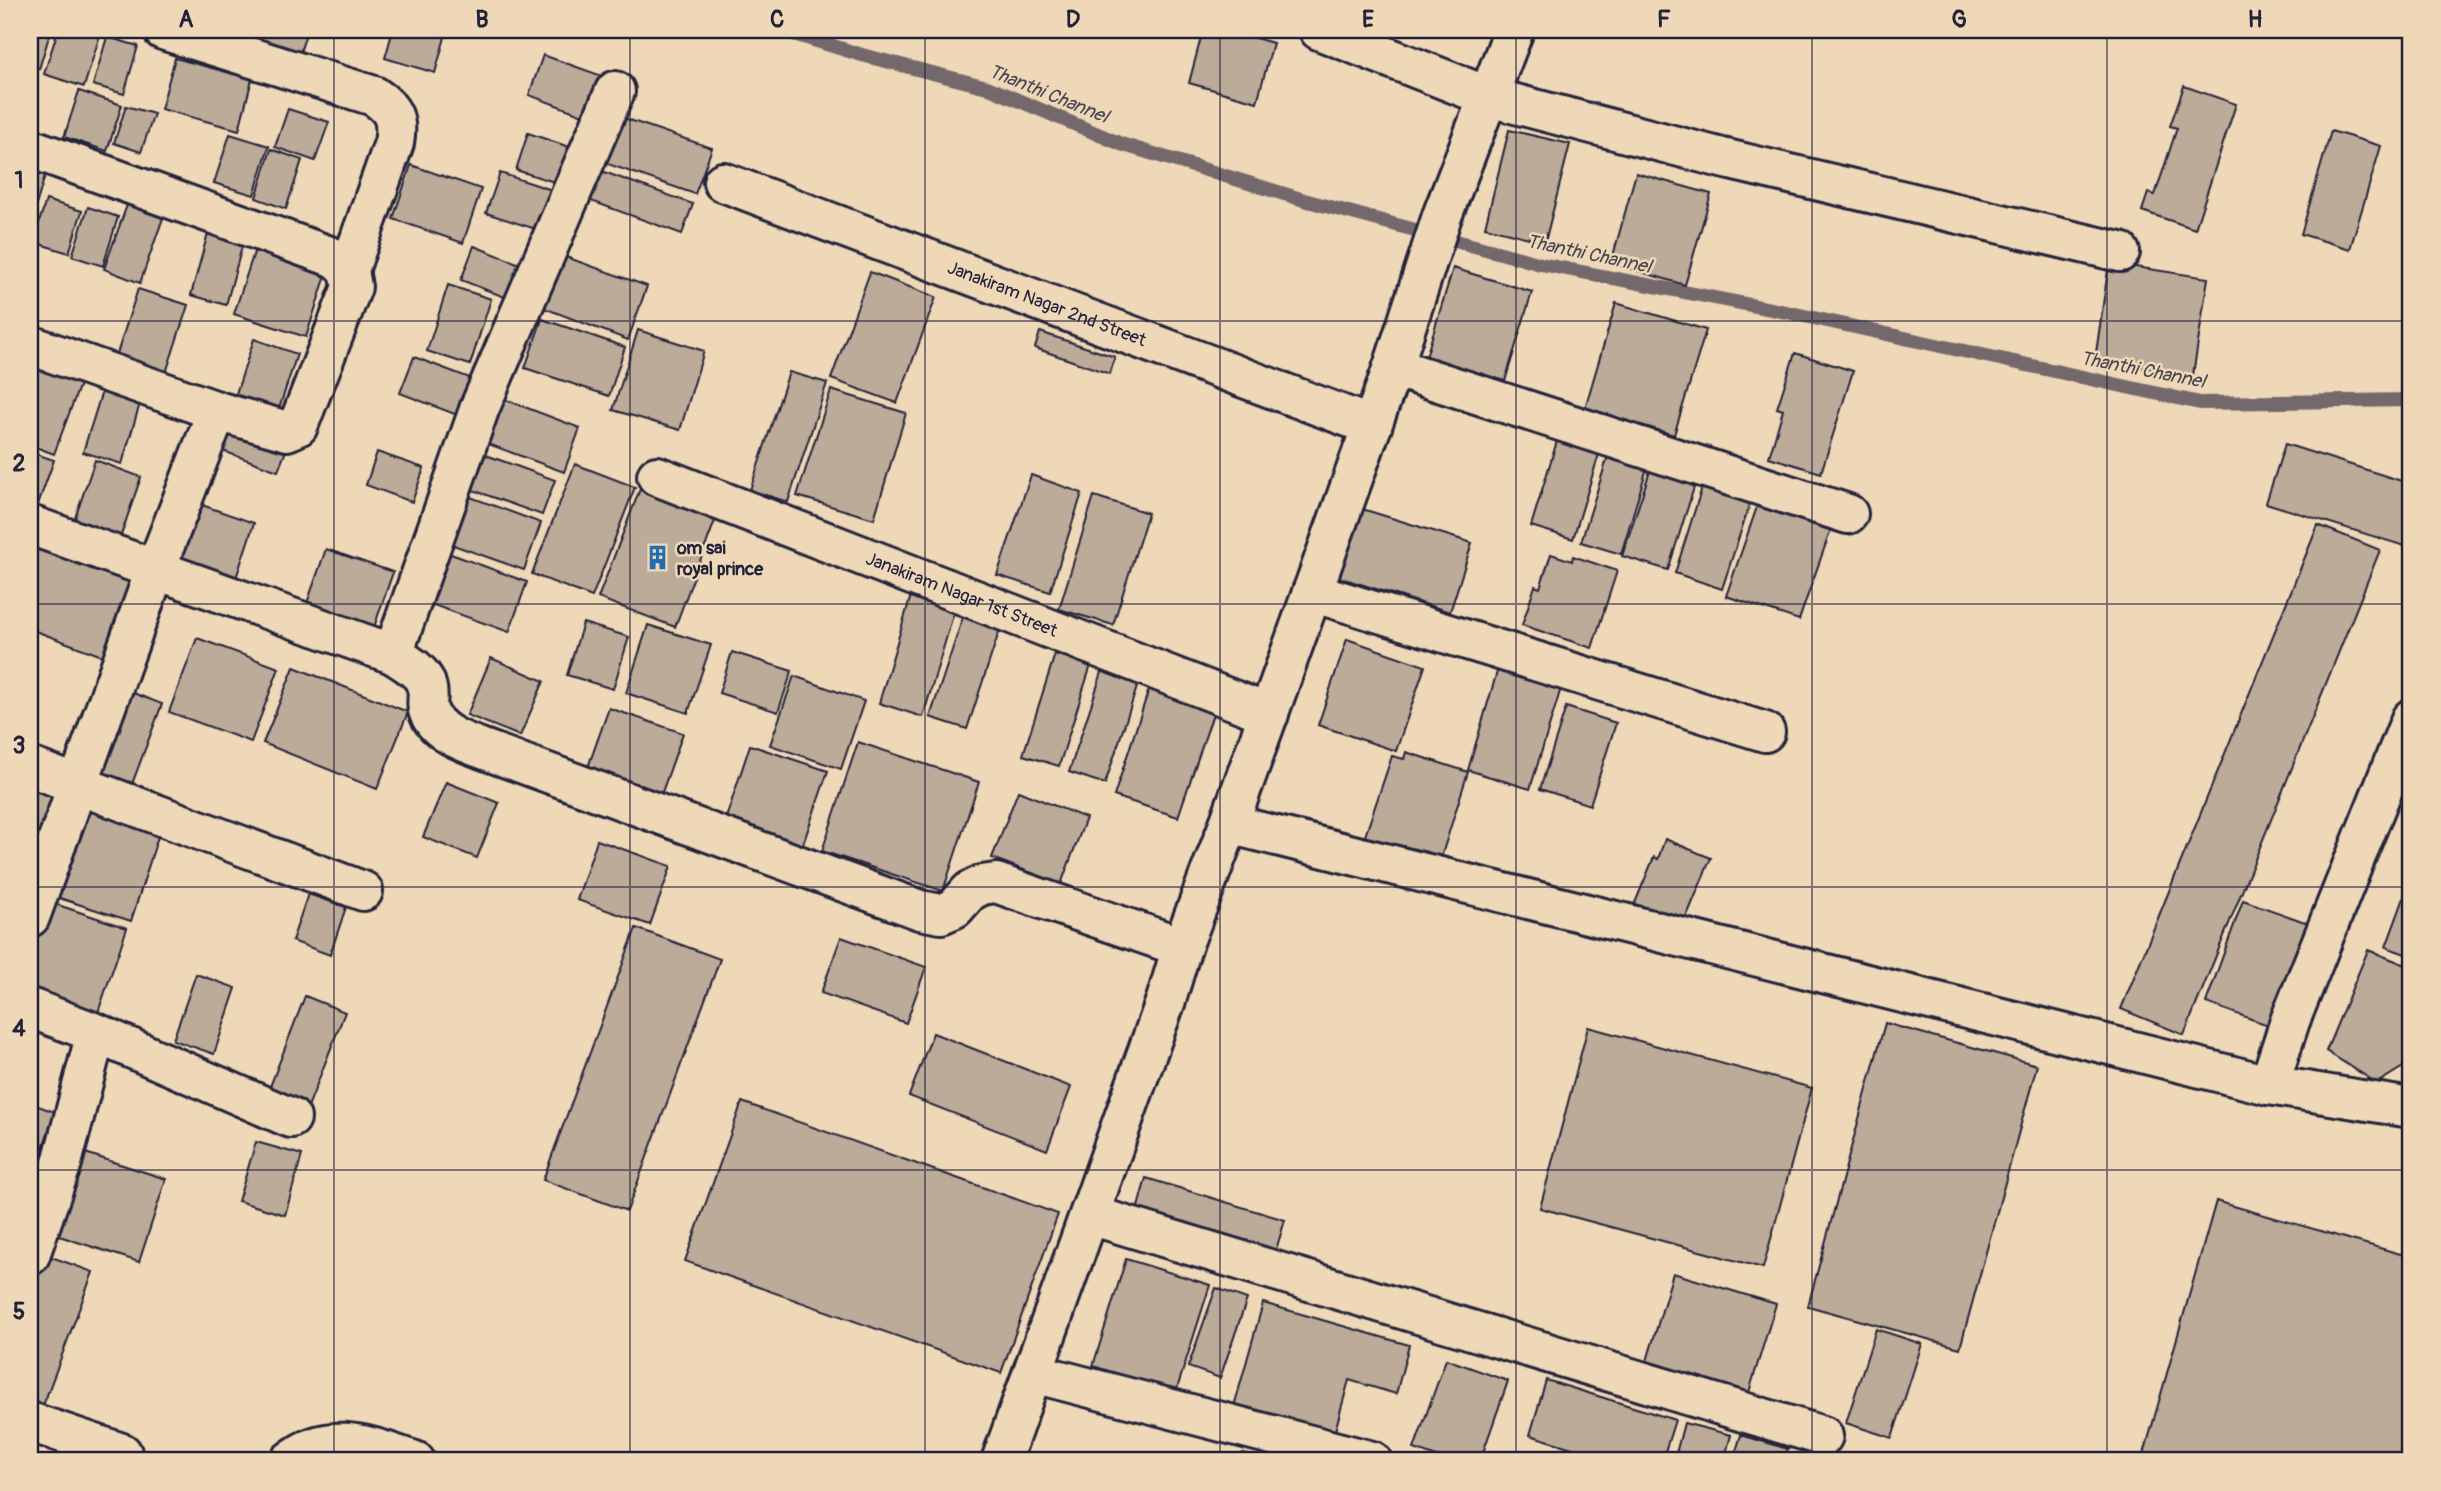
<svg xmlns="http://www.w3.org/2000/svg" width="2441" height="1491" viewBox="0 0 2441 1491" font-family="Pangolin,sans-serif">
	<rect width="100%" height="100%" fill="#efd8b7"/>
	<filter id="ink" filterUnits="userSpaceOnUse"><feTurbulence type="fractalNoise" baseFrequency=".0143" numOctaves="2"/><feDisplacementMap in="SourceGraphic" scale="14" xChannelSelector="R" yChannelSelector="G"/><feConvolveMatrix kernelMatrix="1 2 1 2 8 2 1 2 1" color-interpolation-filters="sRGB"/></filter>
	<g filter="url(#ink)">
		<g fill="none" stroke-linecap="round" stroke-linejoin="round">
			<polyline stroke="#73696c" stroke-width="14" points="781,30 862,55 987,87 1121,144 1304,200 1541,264 1791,313 2200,403 2411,400"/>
		</g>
		<g fill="#bcab98" stroke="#22223b" stroke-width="2">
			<polygon points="30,30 51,30 39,69 30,66"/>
			<polygon points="58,30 82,30 100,35 84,87 44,74"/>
			<polygon points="260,30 307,30 295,69 252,56"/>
			<polygon points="393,30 447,30 435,73 385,58"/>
			<polygon points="1203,30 1227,30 1273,43 1257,102 1189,83"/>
			<polygon points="107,37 138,46 124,94 93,85"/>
			<polygon points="543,55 605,77 591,118 529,95"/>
			<polygon points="175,58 252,79 239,130 161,109"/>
			<polygon points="2184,86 2236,104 2195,229 2142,211 2148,193 2155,195 2177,128 2170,126"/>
			<polygon points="79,91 122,105 107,151 64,137"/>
			<polygon points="126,106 154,114 141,152 114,143"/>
			<polygon points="288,109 329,122 315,161 275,147"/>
			<polygon points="615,115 712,148 695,194 599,161"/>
			<polygon points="1509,130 1570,144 1545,242 1485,227"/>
			<polygon points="2331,131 2381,146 2350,249 2301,234"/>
			<polygon points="528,133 575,149 564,185 516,170"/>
			<polygon points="230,134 269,146 254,195 214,183"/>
			<polygon points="271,149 302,160 286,209 256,198"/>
			<polygon points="30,164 47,169 33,215 30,214"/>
			<polygon points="411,165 481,189 463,243 393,219"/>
			<polygon points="593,168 693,204 682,234 583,198"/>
			<polygon points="500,173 561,193 548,233 486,213"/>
			<polygon points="1636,173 1711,194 1685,285 1611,263"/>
			<polygon points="46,200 82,211 69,253 33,242"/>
			<polygon points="127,205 163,218 140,283 104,269"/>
			<polygon points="88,207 118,217 103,266 72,256"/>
			<polygon points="211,222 246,232 226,305 191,295"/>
			<polygon points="257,243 329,266 306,337 234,314"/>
			<polygon points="474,246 520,264 507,298 461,280"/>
			<polygon points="563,256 647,286 628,340 544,308"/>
			<polygon points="2109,263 2208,278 2193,375 2095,360"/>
			<polygon points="1453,268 1532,292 1505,381 1426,357"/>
			<polygon points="870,272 936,297 897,403 831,379"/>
			<polygon points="448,285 491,299 470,365 427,351"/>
			<polygon points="138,289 188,305 164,379 114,363"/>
			<polygon points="1616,303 1706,330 1674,435 1585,408"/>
			<polygon points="542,319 625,347 609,396 525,368"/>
			<polygon points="638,330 704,351 680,430 613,410"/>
			<polygon points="1040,332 1115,357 1110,374 1035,348"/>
			<polygon points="254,339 297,354 278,412 235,397"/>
			<polygon points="1795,353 1853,371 1821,473 1769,457 1783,410 1777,408"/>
			<polygon points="414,357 478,381 465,418 400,393"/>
			<polygon points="36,367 80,384 54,454 30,445 30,383"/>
			<polygon points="789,372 827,383 788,502 750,490"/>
			<polygon points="103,388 141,400 122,464 83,452"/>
			<polygon points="831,390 906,413 874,519 797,496"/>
			<polygon points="488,393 580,428 564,472 472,438"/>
			<polygon points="222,418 289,443 278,471 212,447"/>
			<polygon points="1557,441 1599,454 1573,539 1531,526"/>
			<polygon points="2285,444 2411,484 2411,548 2266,503"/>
			<polygon points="472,450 555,480 542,515 459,485"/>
			<polygon points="30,452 54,460 33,518 30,516"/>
			<polygon points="377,452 424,468 412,502 366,485"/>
			<polygon points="1608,456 1647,468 1621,554 1581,542"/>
			<polygon points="95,460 141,477 120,538 74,521"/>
			<polygon points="575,464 635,487 592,597 532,574"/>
			<polygon points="1652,465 1697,478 1668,570 1622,556"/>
			<polygon points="1031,475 1082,493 1050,592 997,575"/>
			<polygon points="1704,481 1752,497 1722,589 1675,573"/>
			<polygon points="640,489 716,518 675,627 598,598"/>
			<polygon points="454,491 541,523 524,570 436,539"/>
			<polygon points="1094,496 1148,513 1113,625 1059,609"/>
			<polygon points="196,503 254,523 236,578 177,558"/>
			<polygon points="1758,504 1831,529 1799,620 1726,596"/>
			<polygon points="1359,508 1472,543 1450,612 1338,577"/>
			<polygon points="2318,525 2380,550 2184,1035 2121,1009"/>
			<polygon points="38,542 139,580 110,659 30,629 30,565"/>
			<polygon points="326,549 393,572 372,633 305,609"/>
			<polygon points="440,550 527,582 509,632 422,601"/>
			<polygon points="1551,554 1572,561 1573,556 1617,571 1592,648 1522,625 1535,586 1540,588"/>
			<polygon points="912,592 956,605 923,717 879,703"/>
			<polygon points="964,614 1001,626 967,729 930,717"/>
			<polygon points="583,623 629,637 613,689 567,675"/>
			<polygon points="648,625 711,645 688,713 626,693"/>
			<polygon points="197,638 279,668 251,742 169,712"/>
			<polygon points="1347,639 1425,666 1396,751 1318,725"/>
			<polygon points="732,652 792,671 778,712 719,693"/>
			<polygon points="1055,654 1091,665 1059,766 1023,755"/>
			<polygon points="491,658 544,681 520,736 467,715"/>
			<polygon points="1499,665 1562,685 1530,789 1468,770"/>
			<polygon points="294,667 408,712 377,789 263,743"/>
			<polygon points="1103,669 1139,681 1105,784 1069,772"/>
			<polygon points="794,676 864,701 841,769 770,745"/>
			<polygon points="120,688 162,704 132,784 89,767"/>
			<polygon points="1149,689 1214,711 1178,817 1114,796"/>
			<polygon points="1566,707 1616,723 1590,805 1540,789"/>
			<polygon points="609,708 683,733 661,795 587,770"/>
			<polygon points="858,742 979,782 943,891 822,851"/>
			<polygon points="750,745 828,771 802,847 725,821"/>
			<polygon points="1406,752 1468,772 1439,864 1364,839 1392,756 1404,759"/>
			<polygon points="30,782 68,796 30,884"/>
			<polygon points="446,782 499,803 477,858 423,837"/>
			<polygon points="1018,791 1086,818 1061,884 992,858"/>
			<polygon points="83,802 161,827 131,921 53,896"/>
			<polygon points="1665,839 1711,858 1679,935 1630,915 1654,857 1658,859"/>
			<polygon points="597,840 671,866 650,925 577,900"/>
			<polygon points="2411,879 2411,956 2386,947"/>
			<polygon points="308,894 346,907 330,955 292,941"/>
			<polygon points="43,900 127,928 95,1021 30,999 30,938"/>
			<polygon points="2243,900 2308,923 2271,1026 2206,1003"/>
			<polygon points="636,928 720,959 627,1211 543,1180"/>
			<polygon points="841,937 926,967 906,1023 821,993"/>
			<polygon points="2368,950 2411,967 2411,1062 2377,1083 2326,1051"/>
			<polygon points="196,974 236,988 214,1054 173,1040"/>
			<polygon points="305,996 345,1012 308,1107 268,1092"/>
			<polygon points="1885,1023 2037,1065 1960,1348 1808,1306"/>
			<polygon points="1588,1027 1812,1088 1763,1268 1540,1208"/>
			<polygon points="933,1033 1071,1087 1047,1150 909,1096"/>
			<polygon points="742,1102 1058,1214 1001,1373 685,1261"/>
			<polygon points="30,1103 55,1112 30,1186"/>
			<polygon points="256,1142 302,1155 285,1215 238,1201"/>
			<polygon points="76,1150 166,1179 139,1262 50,1233"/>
			<polygon points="1146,1178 1285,1220 1273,1260 1135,1218"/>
			<polygon points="2216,1201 2411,1257 2411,1461 2142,1461"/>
			<polygon points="46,1255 93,1272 41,1411 30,1407 30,1298"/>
			<polygon points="1126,1259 1210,1285 1176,1392 1093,1366"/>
			<polygon points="1673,1273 1776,1304 1749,1392 1647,1361"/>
			<polygon points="1216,1288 1247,1299 1220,1378 1188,1367"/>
			<polygon points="1263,1303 1409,1345 1396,1394 1349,1380 1333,1438 1233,1410"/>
			<polygon points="1876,1329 1922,1344 1892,1438 1846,1423"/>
			<polygon points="1446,1359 1508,1381 1480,1461 1448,1461 1414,1449"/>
			<polygon points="1546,1380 1675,1420 1662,1461 1579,1461 1582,1451 1530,1435"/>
			<polygon points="1684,1423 1731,1435 1724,1461 1674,1461"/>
			<polygon points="1741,1435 1788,1449 1784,1461 1733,1461"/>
			<polygon points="1243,1453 1264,1461 1240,1461"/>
		</g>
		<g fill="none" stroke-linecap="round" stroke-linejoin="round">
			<defs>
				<g id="street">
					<path d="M163,30L374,96C394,109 398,120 394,143L349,270"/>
					<polyline points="1319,30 1489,97 1722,158 2120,252"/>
					<polyline points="30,148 338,259 349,270 352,287 298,426 287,431 217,411"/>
					<path id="s1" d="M723,182L1372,426"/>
					<polyline points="30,345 217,411 156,568 30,917"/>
					<polyline points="1393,367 1848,514"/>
					<path id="s2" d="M657,476L1269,714"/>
					<polyline points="30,525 393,654 480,407 615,91"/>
					<polyline points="1312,592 1765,732"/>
					<path d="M393,654C406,663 424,671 427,688C429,695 426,703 428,710C435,732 461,741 480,748L920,910L941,914L955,908L970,891L982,885L996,883L1182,947"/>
					<polyline points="30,767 363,891"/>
					<polyline points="1229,824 2269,1085 2411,1108"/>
					<polyline points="30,1008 96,1033 62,1163 30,1255"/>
					<polyline points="96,1033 291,1118"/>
					<polyline points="2269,1085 2290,1021 2411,719"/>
					<polyline points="1090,1215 1823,1436"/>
					<polyline points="1033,1373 1372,1461"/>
					<polyline points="30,1422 122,1453"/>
					<path d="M290,1461C330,1428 371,1447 415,1461"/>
				</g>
				<polyline id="secondary" points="1001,1461 1166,1000 1182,947 1229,824 1393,367 1442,216 1514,30"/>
			</defs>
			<use href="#street" stroke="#22223b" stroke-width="44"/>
			<use href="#secondary" stroke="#22223b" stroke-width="44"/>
			<use href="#street" stroke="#efd8b7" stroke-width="38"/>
			<use href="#secondary" stroke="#efd8b7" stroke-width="38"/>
		</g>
	</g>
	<path fill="none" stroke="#22223b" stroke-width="2" stroke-opacity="0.55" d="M334,30V1461M630,30V1461M925,30V1461M1220,30V1461M1516,30V1461M1812,30V1461M2107,30V1461M30,321H2411M30,604H2411M30,887H2411M30,1170H2411"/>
	<defs>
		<symbol id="building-bare" viewBox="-9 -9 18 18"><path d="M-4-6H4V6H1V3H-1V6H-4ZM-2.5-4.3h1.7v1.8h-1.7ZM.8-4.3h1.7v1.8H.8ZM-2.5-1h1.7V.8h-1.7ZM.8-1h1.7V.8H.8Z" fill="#1f6fb2" stroke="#efd8b7" stroke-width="2.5" paint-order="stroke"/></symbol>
	</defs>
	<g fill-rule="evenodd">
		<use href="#building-bare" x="640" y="540" width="35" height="35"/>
	</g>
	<g text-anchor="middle" stroke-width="5" stroke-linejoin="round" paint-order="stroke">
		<g font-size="18" fill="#22223b" stroke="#efd8b7">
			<text dy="6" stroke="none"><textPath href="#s1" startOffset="346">Janakiram Nagar 2nd Street</textPath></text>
			<text dy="6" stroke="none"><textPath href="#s2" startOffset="327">Janakiram Nagar 1st Street</textPath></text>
		</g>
		<g font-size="18" font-weight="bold" fill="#22223b" stroke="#efd8b7" text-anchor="start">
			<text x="677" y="554">om sai<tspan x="677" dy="21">royal prince</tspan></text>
		</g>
		<g font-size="19" font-style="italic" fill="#4a4654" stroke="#efd8b7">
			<text transform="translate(1049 93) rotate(22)" y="7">Thanthi Channel</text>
			<text transform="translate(1589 253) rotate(12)" y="7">Thanthi Channel</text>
			<text transform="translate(2143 369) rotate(11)" y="7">Thanthi Channel</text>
		</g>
	</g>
	<rect width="2441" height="1491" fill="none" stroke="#efd8b7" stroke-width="77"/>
	<rect x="38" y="38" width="2364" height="1414" fill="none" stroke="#22223b" stroke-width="2.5"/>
	<g font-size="23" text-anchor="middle" font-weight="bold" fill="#22223b">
		<text x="186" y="27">A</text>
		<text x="482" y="27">B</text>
		<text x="777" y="27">C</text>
		<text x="1073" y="27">D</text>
		<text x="1368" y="27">E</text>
		<text x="1664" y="27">F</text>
		<text x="1959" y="27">G</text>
		<text x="2255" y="27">H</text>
		<text x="19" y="188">1</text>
		<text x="19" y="471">2</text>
		<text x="19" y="753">3</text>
		<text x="19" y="1036">4</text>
		<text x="19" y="1319">5</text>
	</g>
</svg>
